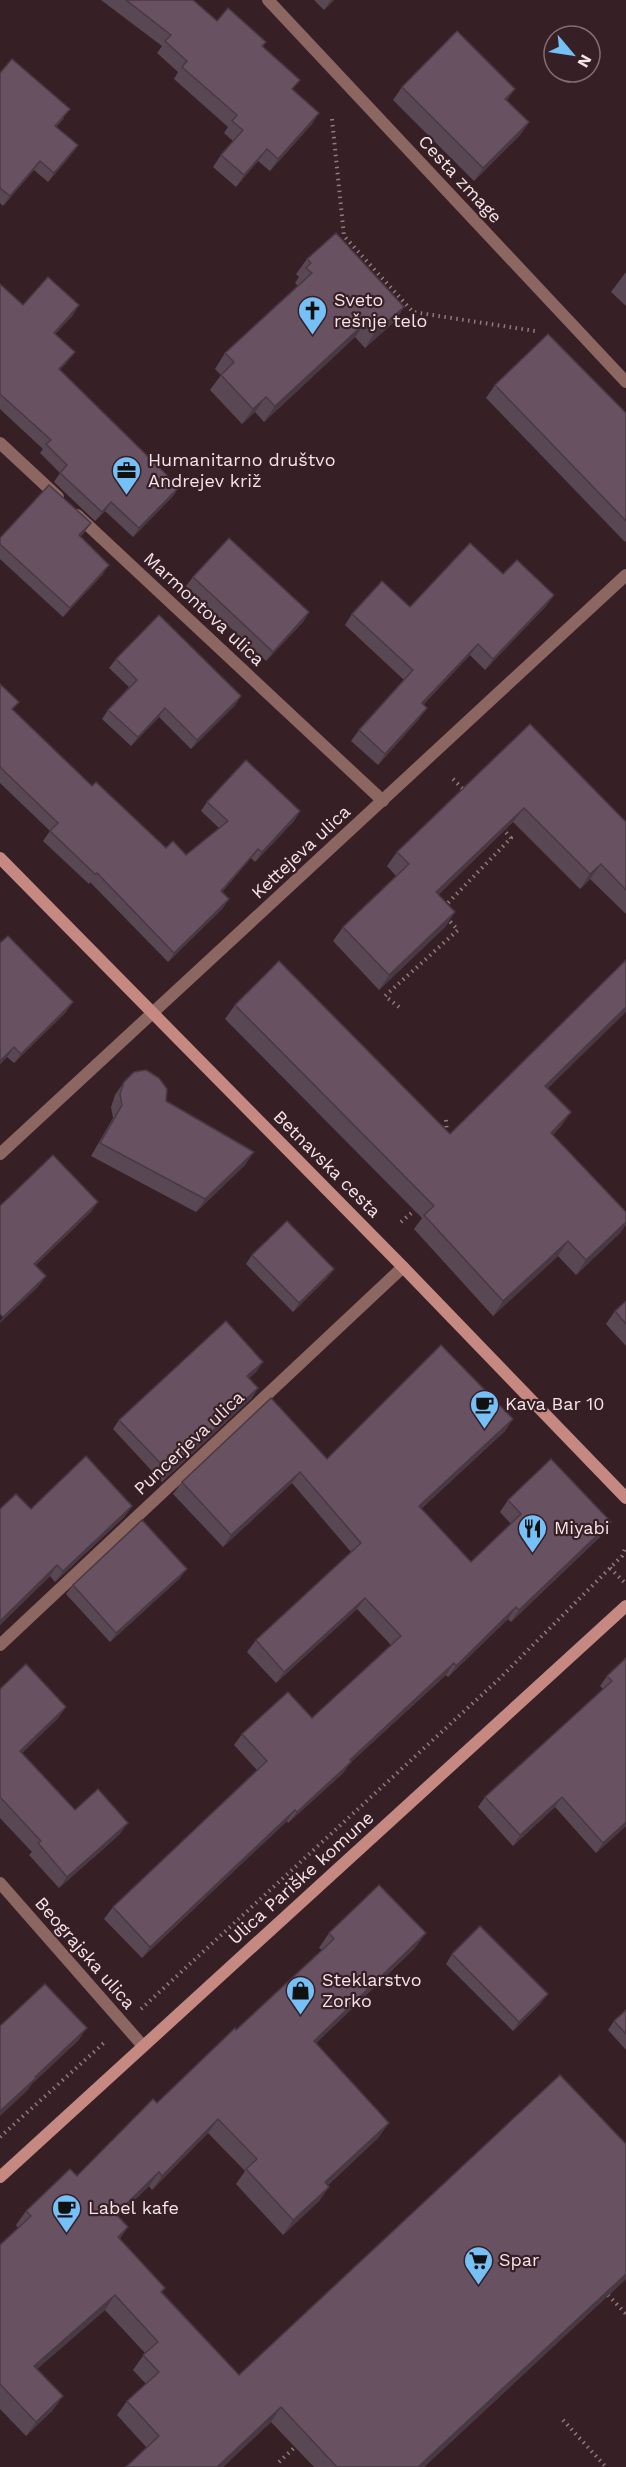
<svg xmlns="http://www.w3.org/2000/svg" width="626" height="2467" viewBox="0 0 626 2467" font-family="'Work Sans',sans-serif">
	<rect width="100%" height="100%" fill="#371f26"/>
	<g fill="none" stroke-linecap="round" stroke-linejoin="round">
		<g stroke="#8f7b80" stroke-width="4" stroke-dasharray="1.5 4.5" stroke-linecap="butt">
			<polyline points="332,119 344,236 413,312 535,331"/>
			<polyline points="453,779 465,791"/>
			<polyline points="444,907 511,838 502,828"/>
			<polyline points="399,1007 385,996 458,930 446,917"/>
			<polyline points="446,1120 447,1135"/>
			<polyline points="401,1222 416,1209"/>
			<polyline points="610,1568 624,1582"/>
			<polyline points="141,2009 498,1680 622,1556 626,1547"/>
			<polyline points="0,2137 106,2041"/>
			<polyline points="608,2295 626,2314"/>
			<polyline points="563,2420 606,2467"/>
			<polyline points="279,2462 295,2447"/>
		</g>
		<g stroke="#8c6661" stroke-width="12">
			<polyline points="268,0 626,382"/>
			<polyline points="0,443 58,497"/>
			<polyline points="77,515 383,801"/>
			<polyline points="0,1154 626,575"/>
			<polyline points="0,1645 403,1267"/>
			<polyline points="0,1883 143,2046"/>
		</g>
		<g stroke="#c68982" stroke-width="12">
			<polyline points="0,858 403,1267 626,1498"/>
			<polyline points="0,2177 626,1606"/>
		</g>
	</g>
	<g fill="#594753">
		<polygon points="101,0 193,0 217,21 266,42 263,46 293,90 319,113 311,125 270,171 258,161 236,187 213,167 221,155 233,141 224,133 228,127 174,79 178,72 157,53 162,46"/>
		<polygon points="314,0 334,0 324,10"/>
		<polygon points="0,73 64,118 56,127 71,155 48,182 34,170 3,206 0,203"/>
		<polygon points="402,87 507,101 529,122 520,135 474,181 393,100"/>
		<polygon points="307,259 404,307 394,322 365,348 355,337 264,422 255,412 242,424 210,390 221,375 215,369 225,353 298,286 295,283 299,277 296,274"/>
		<polygon points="626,272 626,306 611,292"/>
		<polygon points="0,284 23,305 73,315 55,334 75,352 60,370 179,487 173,496 133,537 105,511 95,521 54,482 60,473 40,453 43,449 0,409"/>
		<polygon points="495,385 626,413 626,541 625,542 486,398"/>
		<polygon points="91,523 80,536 103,574 63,617 0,559 0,538"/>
		<polygon points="503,574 554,595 546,606 485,670 470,655 423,705 419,719 378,765 351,741 359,730 404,680 345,625 352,614 410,607"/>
		<polygon points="193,577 309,612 303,622 266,661 186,586"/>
		<polygon points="116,659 241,696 235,705 191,749 159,717 131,746 102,719 108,710 129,687 109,668"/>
		<polygon points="0,684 13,710 92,786 166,848 186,855 219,828 201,811 207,802 300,811 294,821 255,862 251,858 222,892 223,908 168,962 90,882 89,884 43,841 50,831 0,783"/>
		<polygon points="530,724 626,822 626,914 590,879 580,889 513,822 438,895 455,912 445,927 379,990 333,941 343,927 396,876 387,866 397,852"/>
		<polygon points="0,943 66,1012 14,1063 7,1057 0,1064"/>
		<polygon points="235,1005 450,1134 548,1089 571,1112 561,1126 553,1135 621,1232 576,1275 558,1256 493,1316 414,1229 422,1218 225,1019"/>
		<polygon points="124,1082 245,1165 196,1212 91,1156 113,1118 111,1107 115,1095"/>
		<polygon points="252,1255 334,1269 327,1278 293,1312 246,1264"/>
		<polygon points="626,1301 626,1346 606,1324 615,1311"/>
		<polygon points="257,1371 249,1378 258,1388 252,1398 162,1482 113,1429 119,1420"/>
		<polygon points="513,1419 505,1431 421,1509 471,1562 511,1524 500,1512 508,1500 611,1522 603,1534 511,1622 508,1619 448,1677 446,1675 350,1763 343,1773 288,1823 287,1821 142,1958 104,1919 113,1907 257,1770 234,1745 242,1734 312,1718 391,1645 357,1609 276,1683 247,1652 256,1640 351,1552 292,1483 223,1547 173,1494 182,1482 327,1459"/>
		<polygon points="132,1506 124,1517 55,1582 50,1576 0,1625 0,1509"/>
		<polygon points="180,1578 110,1642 66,1594 73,1585"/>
		<polygon points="626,1658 626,1826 596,1853 555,1807 513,1846 478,1807 485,1797 603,1689 600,1686 607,1676"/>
		<polygon points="0,1689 66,1707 58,1718 22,1753 75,1810 120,1834 59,1888 29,1855 32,1852 0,1818"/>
		<polygon points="329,1933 415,1948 316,2043 379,2137 328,2185 329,2187 319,2201 283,2235 236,2184 245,2171 208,2133 152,2190 149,2186 118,2216 120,2239 165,2288 162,2292 239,2375 626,2279 424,2467 314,2467 271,2422 223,2467 126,2467 147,2448 117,2415 127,2401 146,2384 133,2370 145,2353 105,2310 37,2369 53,2410 26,2436 0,2409 0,2245 18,2228 16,2225 26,2211 77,2176 157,2103 322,1950 319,1948"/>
		<polygon points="452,1954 541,2003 513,2031 446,1964"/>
		<polygon points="626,2010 626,2050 608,2030 614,2021"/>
	</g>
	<g fill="#493944">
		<polygon points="331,0 334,0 324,10"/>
		<polygon points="515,89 506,102 505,99"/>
		<polygon points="319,113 311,125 270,171 278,159"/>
		<polygon points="529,122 520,135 474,181 483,168"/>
		<polygon points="78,145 71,155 48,182 54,173"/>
		<polygon points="267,149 258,161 236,187 244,175"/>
		<polygon points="40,161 34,170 3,206 10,196"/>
		<polygon points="79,305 73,315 48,342 54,333"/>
		<polygon points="404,307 394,322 365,348 375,332"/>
		<polygon points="366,322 355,337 264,422 275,406"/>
		<polygon points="75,352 68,361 52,379 59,369"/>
		<polygon points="266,397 255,412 242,424 253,409"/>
		<polygon points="179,487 173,496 133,537 139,528"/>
		<polygon points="111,502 105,511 95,521 102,512"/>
		<polygon points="91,523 84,533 73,545 79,535"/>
		<polygon points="109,565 103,574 63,617 70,608"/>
		<polygon points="554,595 546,606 485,670 493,659"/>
		<polygon points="309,612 303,622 266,661 273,652"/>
		<polygon points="478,644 470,655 414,714 422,703"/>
		<polygon points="241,696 235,705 191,749 197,740"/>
		<polygon points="165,708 159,717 131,746 138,737"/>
		<polygon points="427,708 419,719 378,765 385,754"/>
		<polygon points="524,808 513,822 426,907 436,892"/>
		<polygon points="300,811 294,821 255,862 262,852"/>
		<polygon points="258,849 251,858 214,900 221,891"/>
		<polygon points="601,864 590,879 580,889 590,874"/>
		<polygon points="229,899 223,908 168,962 174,953"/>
		<polygon points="455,912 445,927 379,990 389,975"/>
		<polygon points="73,1002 66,1012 14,1063 21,1054"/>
		<polygon points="626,1007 626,1012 535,1101 545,1086"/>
		<polygon points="14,1047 7,1057 0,1064 0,1061"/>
		<polygon points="571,1112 561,1126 541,1147 551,1133"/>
		<polygon points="254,1152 245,1165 196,1212 205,1199"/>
		<polygon points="98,1202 91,1212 27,1274 34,1264"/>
		<polygon points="626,1222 626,1225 621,1232 576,1275 586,1260"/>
		<polygon points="568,1241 558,1256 493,1316 503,1301"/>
		<polygon points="334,1269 327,1278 293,1312 299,1303"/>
		<polygon points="46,1276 38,1287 0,1323 0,1321 3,1317"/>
		<polygon points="263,1362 257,1371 241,1386 247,1376"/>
		<polygon points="258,1388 252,1398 162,1482 169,1472"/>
		<polygon points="513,1419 505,1431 411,1518 419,1506"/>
		<polygon points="300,1472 292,1483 223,1547 231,1535"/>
		<polygon points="132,1506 124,1517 55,1582 63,1571"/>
		<polygon points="611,1522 603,1534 511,1622 519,1610"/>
		<polygon points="57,1565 50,1576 0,1625 0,1621"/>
		<polygon points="187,1569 180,1578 110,1642 116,1633"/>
		<polygon points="365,1598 357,1609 276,1683 284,1672"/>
		<polygon points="516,1607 508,1619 448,1677 456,1666"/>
		<polygon points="454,1663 446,1675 350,1763 343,1773 288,1823 297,1812 350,1760"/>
		<polygon points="66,1707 58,1718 12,1763 20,1751"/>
		<polygon points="562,1797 555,1807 513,1846 520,1835"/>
		<polygon points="295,1810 287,1821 142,1958 150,1947"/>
		<polygon points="626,1822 626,1826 596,1853 603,1843"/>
		<polygon points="128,1823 120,1834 59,1888 67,1877"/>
		<polygon points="426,1933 415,1948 304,2055 314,2041"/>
		<polygon points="548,1994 541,2003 513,2031 519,2022"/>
		<polygon points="87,2028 78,2041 32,2084 27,2091 0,2116 0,2111 35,2077"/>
		<polygon points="218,2119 208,2133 152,2190 162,2176"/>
		<polygon points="389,2123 379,2137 315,2196 325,2182"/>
		<polygon points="159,2172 149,2186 106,2228 116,2214"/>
		<polygon points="329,2187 319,2201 283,2235 293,2220"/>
		<polygon points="128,2227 118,2242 118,2237"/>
		<polygon points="626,2274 626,2279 424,2467 418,2467"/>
		<polygon points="115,2295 105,2310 24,2380 34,2366"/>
		<polygon points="63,2396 53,2410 26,2436 36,2422"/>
		<polygon points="281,2407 271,2422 223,2467 217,2467"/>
	</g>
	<g fill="#685261" stroke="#493944" stroke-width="1.5">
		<polygon points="126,0 193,0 217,21 228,8 266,42 262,46 300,80 292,89 319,113 278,159 267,149 244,175 221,155 243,130 232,121 237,115 182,67 187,61 165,41 171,35"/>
		<polygon points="457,31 515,89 505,99 529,122 483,168 402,87"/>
		<polygon points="12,59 70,109 55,126 78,145 54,173 40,161 10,196 0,188 0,73"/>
		<polygon points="336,233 404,307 375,332 366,322 275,406 266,397 253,409 221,375 234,362 225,353 312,273 306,268 311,263 307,259"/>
		<polygon points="48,277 79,305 54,333 75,352 59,369 179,487 139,528 111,502 102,512 60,473 67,465 46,444 51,440 0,394 0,284 23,305"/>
		<polygon points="548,334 626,413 626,521 495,385"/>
		<polygon points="49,485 91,523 79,535 109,565 70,608 0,544 0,538"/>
		<polygon points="229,538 309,612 273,652 193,577"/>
		<polygon points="470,543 503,574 517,560 554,595 493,659 478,644 422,703 427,708 385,754 359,730 413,670 352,614 382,581 410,607"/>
		<polygon points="159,615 241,696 197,740 165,708 138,737 108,710 137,680 116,659"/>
		<polygon points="0,684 19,702 12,709 92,786 96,782 166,848 173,841 186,855 228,821 207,802 246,760 300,811 262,852 258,849 221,891 229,899 174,953 97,873 95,874 50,831 58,823 0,767"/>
		<polygon points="530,724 626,822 626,890 601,864 590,874 524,808 436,892 455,912 389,975 343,927 409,864 397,852"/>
		<polygon points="8,936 73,1002 21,1054 14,1047 0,1061 0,943"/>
		<polygon points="626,960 626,1007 545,1086 571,1112 551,1133 626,1212 626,1222 586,1260 568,1241 503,1301 424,1215 434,1206 235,1005 279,961 450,1134"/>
		<polygon points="146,1070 159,1078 167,1089 166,1101 254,1152 205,1199 100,1143 122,1105 120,1094 124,1082 134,1072"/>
		<polygon points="53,1155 98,1202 34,1264 46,1276 3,1317 0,1314 0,1206"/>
		<polygon points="287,1221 334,1269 299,1303 252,1255"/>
		<polygon points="626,1301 626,1324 615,1311"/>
		<polygon points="226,1321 263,1362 247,1376 258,1388 169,1472 119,1420"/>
		<polygon points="441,1345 513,1419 419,1506 471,1562 521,1514 508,1500 551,1459 611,1522 519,1610 516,1607 456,1666 454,1663 350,1760 351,1762 297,1812 295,1810 150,1947 113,1907 267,1761 242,1734 288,1692 312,1718 401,1636 365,1598 284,1672 256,1640 361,1543 300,1472 231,1535 182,1482 271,1398 327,1459"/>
		<polygon points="86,1456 132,1506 63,1571 57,1565 0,1621 0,1509 16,1494 31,1509"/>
		<polygon points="142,1520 187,1569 116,1633 73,1585"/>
		<polygon points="626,1658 626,1822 603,1843 562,1797 520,1835 485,1797 612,1681 607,1676"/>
		<polygon points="26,1664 66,1707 20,1751 75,1810 98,1789 128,1823 67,1877 38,1843 41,1841 0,1797 0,1689"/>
		<polygon points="379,1885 426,1933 314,2041 389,2123 325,2182 329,2187 293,2220 246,2169 257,2159 218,2119 162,2176 159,2172 116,2214 128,2227 118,2237 165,2288 161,2292 239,2375 560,2075 626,2144 626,2274 418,2467 337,2467 281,2407 217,2467 126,2467 159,2436 127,2401 159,2372 143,2355 158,2342 115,2295 34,2366 63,2396 36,2422 0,2384 0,2245 31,2216 26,2211 70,2169 77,2176 153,2099 157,2103 235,2028 236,2030 334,1939 329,1933"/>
		<polygon points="480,1926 548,1994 519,2022 452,1954"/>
		<polygon points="45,1984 87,2028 35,2077 36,2078 0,2111 0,2026"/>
		<polygon points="626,2010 626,2034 614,2021"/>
	</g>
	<defs>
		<symbol id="church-pin" viewBox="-11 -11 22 30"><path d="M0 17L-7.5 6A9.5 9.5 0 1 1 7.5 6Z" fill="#75c0f6" stroke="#371f26"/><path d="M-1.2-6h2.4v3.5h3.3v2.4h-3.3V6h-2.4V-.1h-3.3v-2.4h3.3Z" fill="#111"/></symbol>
		<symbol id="office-pin" viewBox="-11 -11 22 30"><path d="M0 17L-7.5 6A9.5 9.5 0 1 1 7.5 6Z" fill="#75c0f6" stroke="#371f26"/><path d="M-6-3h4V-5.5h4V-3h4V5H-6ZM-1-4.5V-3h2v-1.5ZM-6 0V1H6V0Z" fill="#111"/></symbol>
		<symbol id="cafe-pin" viewBox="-11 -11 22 30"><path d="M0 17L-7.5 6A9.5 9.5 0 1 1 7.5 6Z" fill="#75c0f6" stroke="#371f26"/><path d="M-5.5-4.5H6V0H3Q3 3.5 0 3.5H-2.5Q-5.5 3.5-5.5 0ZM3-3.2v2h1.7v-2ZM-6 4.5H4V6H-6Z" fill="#111"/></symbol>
		<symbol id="restaurant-pin" viewBox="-11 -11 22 30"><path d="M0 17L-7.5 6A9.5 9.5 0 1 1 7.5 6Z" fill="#75c0f6" stroke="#371f26"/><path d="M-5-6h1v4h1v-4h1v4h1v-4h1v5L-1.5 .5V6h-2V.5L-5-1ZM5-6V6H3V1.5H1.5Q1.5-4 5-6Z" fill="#111"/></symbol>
		<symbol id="shop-pin" viewBox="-11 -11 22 30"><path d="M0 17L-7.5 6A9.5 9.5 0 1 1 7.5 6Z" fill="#75c0f6" stroke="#371f26"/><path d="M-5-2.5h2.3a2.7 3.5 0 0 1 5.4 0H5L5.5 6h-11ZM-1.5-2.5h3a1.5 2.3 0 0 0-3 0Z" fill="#111"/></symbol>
		<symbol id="supermarket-pin" viewBox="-11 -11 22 30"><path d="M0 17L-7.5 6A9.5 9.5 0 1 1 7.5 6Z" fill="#75c0f6" stroke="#371f26"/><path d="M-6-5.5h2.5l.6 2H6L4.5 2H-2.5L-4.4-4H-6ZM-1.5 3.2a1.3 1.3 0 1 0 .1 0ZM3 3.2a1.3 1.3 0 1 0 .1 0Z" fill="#111"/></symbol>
	</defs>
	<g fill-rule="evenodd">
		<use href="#church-pin" x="296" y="294" width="33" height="45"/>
		<use href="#office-pin" x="110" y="454" width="33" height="45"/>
		<use href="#cafe-pin" x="468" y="1388" width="33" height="45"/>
		<use href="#restaurant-pin" x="516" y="1512" width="33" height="45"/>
		<use href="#shop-pin" x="284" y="1974" width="33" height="45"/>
		<use href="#cafe-pin" x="50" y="2192" width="33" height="45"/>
		<use href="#supermarket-pin" x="462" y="2244" width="33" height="45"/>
	</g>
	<g text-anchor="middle" stroke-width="4.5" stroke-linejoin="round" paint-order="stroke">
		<g font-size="18" fill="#f4e3e7" stroke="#371f26">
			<text transform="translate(460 179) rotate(47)" y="6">Cesta zmage</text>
			<text transform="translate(204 609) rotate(43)" y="6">Marmontova ulica</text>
			<text transform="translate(301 852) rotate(-43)" y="6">Kettejeva ulica</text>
			<text transform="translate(327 1164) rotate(45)" y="6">Betnavska cesta</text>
			<text transform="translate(189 1443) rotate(-43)" y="6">Puncerjeva ulica</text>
			<text transform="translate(301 1878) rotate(-42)" y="6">Ulica Pariške komune</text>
			<text transform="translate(85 1953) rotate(49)" y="6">Beograjska ulica</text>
		</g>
		<g font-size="18" fill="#f4e3e7" stroke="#371f26" text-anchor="start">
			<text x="334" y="306">Sveto<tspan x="334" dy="21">rešnje telo</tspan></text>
			<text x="148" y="466">Humanitarno društvo<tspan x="148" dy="21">Andrejev križ</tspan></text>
			<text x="505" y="1410">Kava Bar 10</text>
			<text x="554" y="1534">Miyabi</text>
			<text x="322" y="1986">Steklarstvo<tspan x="322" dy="21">Zorko</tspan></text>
			<text x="88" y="2214">Label kafe</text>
			<text x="499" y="2266">Spar</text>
		</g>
	</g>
	<g transform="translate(572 54) rotate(119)"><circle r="28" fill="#371f26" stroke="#836d73" stroke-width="1.5"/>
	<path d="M0-4.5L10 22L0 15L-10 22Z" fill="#75c0f6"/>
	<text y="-9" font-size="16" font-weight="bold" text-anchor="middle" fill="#f4e3e7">N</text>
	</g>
</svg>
